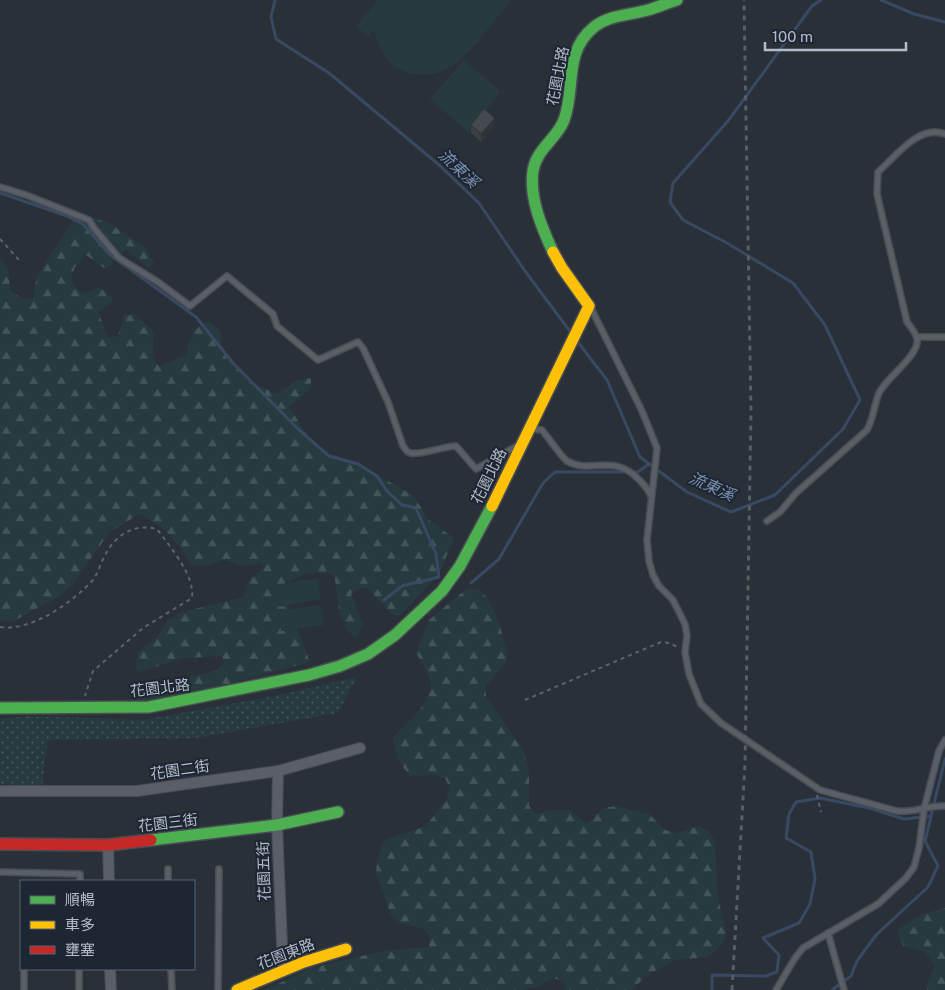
<svg xmlns="http://www.w3.org/2000/svg" width="945" height="990" viewBox="0 0 945 990" font-family="'Public Sans','Noto Sans TC',sans-serif">
	<defs>
		<pattern id="grass-dots" width="8" height="8" patternUnits="userSpaceOnUse" patternTransform="scale(1.25)"><rect width="8" height="8" fill="#273a3e"/><path d="M2 2h.1M6 6h.1" fill="none" stroke="#445559" stroke-width="1.8" stroke-linecap="round"/></pattern>
		<pattern id="forest-firs" width="22" height="20" patternUnits="userSpaceOnUse" patternTransform="scale(1.25)"><rect width="22" height="20" fill="#273a3e"/><path d="M5 1l3.5 6h-7zM16 11l3.5 6h-7z" fill="#445559"/></pattern>
	</defs>
	<rect width="100%" height="100%" fill="#2a3038"/>
	<polygon fill="url(#grass-dots)" points="357,677 338,713 196,738 48,740 42,786 0,784 0,719 30,716 143,720 274,696"/>
	<g fill="url(#forest-firs)">
		<path d="M80,213L111,224L147,249L154,264L148,267L126,250L110,266L104,268L86,255L75,267L71,278L76,288L85,293L99,287L112,297L113,302L98,312L108,337L118,336L124,315L135,314L154,332L153,354L156,364L161,366L185,355L194,330L208,321L221,331V347L229,361L258,386L278,394L295,381L311,378V388L289,407L309,438L326,453L357,463L414,496L428,519L454,538L439,574L400,615L394,616L367,588L361,587L351,594L363,624L356,638L348,631L339,611L335,578L331,574L308,573L287,582L283,585L284,596L310,662L153,704L136,701L134,691L218,670L224,661L222,656L183,658L140,672L135,668L138,652L156,639L168,620L182,612L244,597L248,581L264,567L261,563L245,566L223,560L207,566L191,565C176,539 166,528 139,514L110,532L71,586L58,597L12,622L0,620V258C10,266 9,279 10,290L22,299L33,298L37,276L76,217Z"/>
		<path d="M478,589L487,597L497,617L507,650V661L486,686V697L524,751L529,773V806L536,814L547,810H570L587,824L604,808L615,806L649,814L665,830L676,833L699,826L709,832L715,841L718,898L726,931L724,942L709,957L675,960L646,976L632,990H565L564,982L554,978L534,988L523,990H265L311,968L383,951L429,947L430,936L422,928L399,923L391,915L376,873L377,862L383,841L426,826L447,799L449,787L445,778L434,775L410,776L397,759L393,737C406,724 435,701 430,680C428,671 420,661 416,652L429,620L465,590Z"/>
		<polygon points="945,908 945,990 927,990 926,986 935,966 925,952 903,946 897,930 920,915"/>
	</g>
	<g fill="#273a3e">
		<path d="M378,0H511C496,18 468,58 449,68C438,75 420,76 408,73C387,66 379,49 374,30L368,37L356,26Z"/>
		<polygon points="464,60 501,92 468,132 430,99"/>
		<polygon points="318,578 321,599 279,607 275,585"/>
		<polygon points="321,605 324,625 281,631 278,611"/>
	</g>
	<g fill="none" stroke-linecap="round" stroke-linejoin="round">
		<g stroke="#384963" stroke-width="3">
			<polyline points="275,0 271,17 276,39 329,73 438,164 479,203 525,271 572,334"/>
			<polyline points="881,0 914,14 945,22"/>
			<polyline points="0,193 67,216 83,224 109,254 196,317 233,363 298,429 329,456 358,464 377,476 387,491 402,505 416,508 436,554 439,577 402,586 384,600"/>
			<polyline points="577,341 607,380 640,457 687,492 731,512 775,495 843,429 860,400 825,325 793,283 727,243 683,220 670,202 673,183 728,121 812,6 821,0"/>
			<polyline points="471,583 499,559 543,483 555,472 638,472 649,464"/>
			<polyline points="712,990 712,975 766,976 777,972 779,955 763,938 799,923 810,904 815,879 811,852 786,838 789,814 796,802 820,798 869,808 904,819 931,816 945,759"/>
			<polyline points="832,990 851,976 857,961 876,935 928,887 938,866 925,841 931,817"/>
		</g>
		<defs>
			<g id="lane">
				<path d="M0,187L26,195L89,220L94,228L119,258L158,282L190,306L227,276L273,314L277,326L318,360L358,342L363,348L388,402L403,446C404,447 407,452 408,452C415,457 445,446 456,446L476,469L517,446"/>
				<path d="M591,308L642,411L657,448L647,540L649,561L653,575L659,586L673,600L685,624L687,636L685,652L689,674L701,704L721,723L820,790L897,811C916,813 927,805 945,806"/>
				<polyline points="917,337 945,337"/>
				<path d="M531,429L542,430C548,437 562,458 567,461C589,474 610,455 634,475C641,481 647,487 651,496"/>
				<path d="M767,521L780,512L796,493L867,430C874,417 874,405 879,393C885,379 920,355 917,339C916,333 911,327 907,322L877,194L878,172C896,156 919,124 945,134"/>
				<polyline points="168,869 168,881"/>
				<polyline points="0,872 80,874 80,881"/>
				<polyline points="828,933 844,990"/>
				<polyline points="171,969 172,990"/>
				<polyline points="24,990 24,969"/>
				<polyline points="79,990 79,969"/>
				<polyline points="218,990 219,869"/>
				<polyline points="776,990 795,958 803,948 878,904 906,878 914,867 919,848 924,809 939,751 945,740"/>
			</g>
			<g id="street">
				<polyline points="278,771 277,825 283,969"/>
				<polyline points="0,791 137,791 278,771 360,748"/>
				<polyline points="108,845 109,881"/>
				<polyline points="110,969 111,990"/>
			</g>
			<g id="fast">
				<path d="M553,252C542,228 529,198 533,171C536,149 557,139 564,120C576,88 563,52 594,27C609,15 630,15 648,10C658,7 667,3 677,0"/>
				<polyline points="0,708 149,707 309,675 340,666 368,654 395,635 442,591 460,566 492,506"/>
				<polyline points="151,840 277,825 338,812"/>
			</g>
			<g id="slow">
				<polyline points="492,506 589,306 562,268 553,252"/>
				<polyline points="237,990 304,962 346,949"/>
			</g>
			<polyline id="jam" points="0,844 108,845 151,840"/>
		</defs>
		<use href="#lane" stroke="#484c53" stroke-width="8"/>
		<use href="#street" stroke="#484c53" stroke-width="12"/>
		<use href="#fast" stroke="#484c53" stroke-width="14"/>
		<use href="#slow" stroke="#484c53" stroke-width="14"/>
		<use href="#jam" stroke="#484c53" stroke-width="14"/>
		<g stroke="#5d636a" stroke-width="2" stroke-dasharray="4 4" stroke-linecap="butt">
			<polyline points="0,239 19,260"/>
			<path d="M0,627C31,632 73,602 93,580C97,575 100,566 103,559C114,536 132,523 157,529C170,547 195,575 192,598L143,628L93,671L85,696"/>
			<polyline points="525,700 661,642 670,643 679,648"/>
			<polyline points="817,795 821,812"/>
		</g>
		<use href="#lane" stroke="#5a5e66" stroke-width="5"/>
		<use href="#street" stroke="#5a5e66" stroke-width="10"/>
		<use href="#fast" stroke="#4caf50" stroke-width="11"/>
		<use href="#slow" stroke="#ffc107" stroke-width="11"/>
		<use href="#jam" stroke="#c62828" stroke-width="11"/>
		<polyline stroke="#595d64" stroke-width="3" stroke-dasharray="5 5" stroke-linecap="butt" points="732,990 745,764 751,412 744,0"/>
	</g>
	<polygon fill="#3a3f45" points="471,125 495,126 481,142 471,133"/>
	<polygon fill="#303338" points="495,118 495,126 481,142 481,134"/>
	<polygon fill="#444950" stroke="#303338" points="484,109 495,118 481,134 471,125"/>
	<g text-anchor="middle" stroke-width="4" stroke-linejoin="round" paint-order="stroke">
		<g font-size="15" fill="#b4bcc9" stroke="#1d2633">
			<text transform="translate(558 76) rotate(-79)" y="5">花園北路</text>
			<text transform="translate(489 476) rotate(-64)" y="5">花園北路</text>
			<text transform="translate(160 688) rotate(-7)" y="5">花園北路</text>
			<text transform="translate(180 770) rotate(-8)" y="5">花園二街</text>
			<text transform="translate(168 823) rotate(-7)" y="5">花園三街</text>
			<text transform="translate(264 871) rotate(-92)" y="5">花園五街</text>
			<text transform="translate(286 954) rotate(-21)" y="5">花園東路</text>
		</g>
		<g font-size="16" font-style="italic" fill="#7c92b1" stroke="#1d2633">
			<text transform="translate(459 168) rotate(43)" y="6">流東溪</text>
			<text transform="translate(712 486) rotate(24)" y="6">流東溪</text>
		</g>
	</g>
	<rect x="20" y="880" width="175" height="90" fill="#1d2633" stroke="#59626f"/>
	<rect x="30" y="896" width="25" height="8" fill="#4caf50" stroke="#59626f"/>
	<text x="65" y="905" font-size="15" fill="#b4bcc9">順暢</text>
	<rect x="30" y="921" width="25" height="8" fill="#ffc107" stroke="#59626f"/>
	<text x="65" y="930" font-size="15" fill="#b4bcc9">車多</text>
	<rect x="30" y="946" width="25" height="8" fill="#c62828" stroke="#59626f"/>
	<text x="65" y="955" font-size="15" fill="#b4bcc9">壅塞</text>
	<path d="M765 42v8h141v-8" fill="none" stroke="#b4bcc9" stroke-width="2.5"/>
	<text x="772" y="42" font-size="15" fill="#b4bcc9" stroke="#1d2633" stroke-width="4" paint-order="stroke">100 m</text>
</svg>
